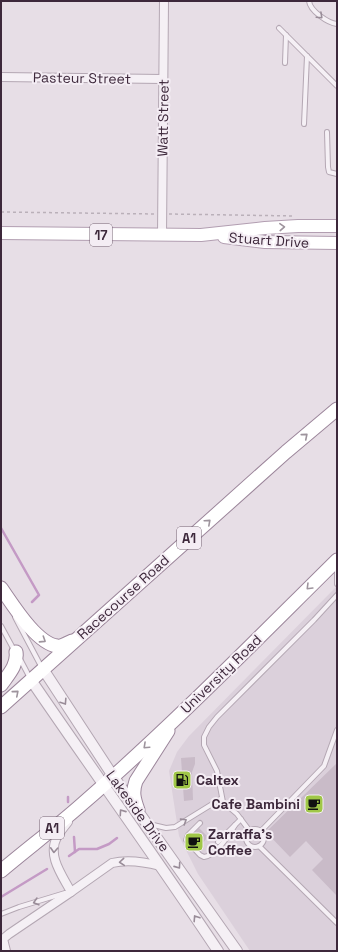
<svg xmlns="http://www.w3.org/2000/svg" width="338" height="952" viewBox="0 0 338 952" font-family="'Space Grotesk',sans-serif">
	<rect width="100%" height="100%" fill="#e7dee6"/>
	<polygon fill="#dbd0db" points="337,586 337,951 250,951 198,874 179,836 169,771 177,752 189,736"/>
	<g fill="none" stroke-linecap="round" stroke-linejoin="round">
		<g stroke="#c49ac5" stroke-width="2.5">
			<polyline points="1,528 39,595 32,602"/>
			<polyline points="68,797 68,802"/>
			<polyline points="74,837 75,852"/>
			<polyline points="69,856 79,849 97,849 109,844 117,838"/>
			<polyline points="1,897 47,869"/>
		</g>
	</g>
	<g fill="#c9bbc8">
		<polygon points="195,757 195,764 192,772 193,800 184,801 181,758"/>
		<polygon points="337,763 337,896 312,870 323,859 306,841 290,857 266,832"/>
		<polygon points="199,828 208,837 198,848 190,839"/>
	</g>
	<g fill="none" stroke-linecap="round" stroke-linejoin="round">
		<defs>
			<g id="service">
				<path d="M309,1C310,11 328,23 337,24"/>
				<polyline points="279,28 337,86"/>
				<polyline points="285,63 286,35"/>
				<polyline points="304,124 307,56"/>
				<polyline points="327,132 328,167 329,172 337,174"/>
				<polyline points="337,571 337,584"/>
				<polyline points="15,617 42,668"/>
				<polyline points="1,626 14,650"/>
				<polyline points="20,659 30,678"/>
				<path d="M200,823L188,835L186,840L200,855L204,857C215,856 230,835 235,825"/>
				<polyline points="149,824 166,828 175,827 222,798"/>
				<circle cx="255" cy="838" r="9"/>
				<polyline points="249,830 237,814 223,802 217,771 204,745 204,737 209,727 217,717 314,620 337,595"/>
				<polyline points="261,831 324,766 337,730"/>
				<polyline points="218,842 241,819"/>
				<polyline points="259,846 337,923"/>
				<polyline points="1,914 19,907 65,893"/>
			</g>
			<g id="minor">
				<polyline points="1,77 163,79"/>
				<polyline points="162,235 164,1"/>
				<path d="M71,892L112,863C129,859 145,862 160,866"/>
				<path d="M6,951L3,939L9,934L71,892C62,875 47,856 57,837C60,832 64,827 68,822"/>
			</g>
			<g id="tertiary">
				<polyline points="43,669 113,776 237,951"/>
				<path d="M31,680C93,771 157,859 218,951"/>
			</g>
			<g id="primary">
				<polyline points="1,233 201,235 265,228 298,226 337,226"/>
				<polyline points="224,237 265,242 337,243"/>
			</g>
			<g id="trunk">
				<path d="M1,588C13,605 36,643 57,646C62,647 67,643 72,641"/>
				<path d="M1,685C8,675 18,665 16,652"/>
				<polyline points="1,707 286,452 337,409"/>
				<path d="M138,810C134,799 132,792 136,781L168,731"/>
				<path d="M1,871C27,849 55,828 81,805C170,728 253,643 337,560"/>
			</g>
		</defs>
		<use href="#service" stroke="#b4a7b3" stroke-width="6"/>
		<use href="#minor" stroke="#b4a7b3" stroke-width="10"/>
		<use href="#tertiary" stroke="#b4a7b3" stroke-width="12"/>
		<use href="#primary" stroke="#b29eb1" stroke-width="14"/>
		<use href="#trunk" stroke="#9c869b" stroke-width="15"/>
		<g stroke="#bab0b9" stroke-width="1.5" stroke-dasharray="3 3" stroke-linecap="butt">
			<polyline points="1,212 155,214"/>
			<polyline points="169,214 295,216"/>
		</g>
		<use href="#service" stroke="#f5f0f5" stroke-width="4"/>
		<use href="#minor" stroke="#f5f0f5" stroke-width="8"/>
		<use href="#tertiary" stroke="#f5f0f5" stroke-width="10"/>
		<use href="#primary" stroke="#fff" stroke-width="12"/>
		<use href="#trunk" stroke="#fff" stroke-width="13"/>
	</g>
	<defs><path id="oneway-chevron" d="M-2-3.5L2.5 0L-2 3.5" fill="none" stroke-width="1.6" stroke-linecap="round" stroke-linejoin="round"/></defs>
	<g stroke="#998c98">
		<use href="#oneway-chevron" transform="translate(320 16) rotate(43)"/>
		<use href="#oneway-chevron" transform="translate(64 702) rotate(57)"/>
		<use href="#oneway-chevron" transform="translate(122 812) rotate(-125)"/>
		<use href="#oneway-chevron" transform="translate(184 821) rotate(-32)"/>
		<use href="#oneway-chevron" transform="translate(54 850) rotate(93)"/>
		<use href="#oneway-chevron" transform="translate(122 862) rotate(175)"/>
		<use href="#oneway-chevron" transform="translate(178 866) rotate(55)"/>
		<use href="#oneway-chevron" transform="translate(36 902) rotate(164)"/>
		<use href="#oneway-chevron" transform="translate(196 918) rotate(-123)"/>
	</g>
	<g stroke="#9e949d">
		<use href="#oneway-chevron" transform="translate(282 227) rotate(-3)"/>
		<use href="#oneway-chevron" transform="translate(305 436) rotate(-40)"/>
		<use href="#oneway-chevron" transform="translate(208 522) rotate(-42)"/>
		<use href="#oneway-chevron" transform="translate(309 587) rotate(135)"/>
		<use href="#oneway-chevron" transform="translate(43 640) rotate(33)"/>
		<use href="#oneway-chevron" transform="translate(16 693) rotate(-41)"/>
		<use href="#oneway-chevron" transform="translate(146 746) rotate(137)"/>
	</g>
	<defs>
		<symbol id="fuel-square" viewBox="-11 -11 22 22"><rect x="-9" y="-9" width="18" height="18" rx="4" fill="#a0c748" stroke="#f4edf4"/><path d="M-5.5-6h7V0h2V4h1.3V-2.5L3-4.5l.8-.8L6-3V5H2.5V1h-1V6h-7ZM-4.2-4.7v3.2H.2V-4.7Z" fill="#111"/></symbol>
		<symbol id="cafe-square" viewBox="-11 -11 22 22"><rect x="-9" y="-9" width="18" height="18" rx="4" fill="#a0c748" stroke="#f4edf4"/><path d="M-5.5-4.5H6V0H3Q3 3.5 0 3.5H-2.5Q-5.5 3.5-5.5 0ZM3-3.2v2h1.7v-2ZM-6 4.5H4V6H-6Z" fill="#111"/></symbol>
	</defs>
	<g fill-rule="evenodd">
		<use href="#fuel-square" x="171" y="769" width="22" height="22"/>
		<use href="#cafe-square" x="303" y="793" width="22" height="22"/>
		<use href="#cafe-square" x="183" y="831" width="22" height="22"/>
	</g>
	<g text-anchor="middle" stroke-width="4" stroke-linejoin="round" paint-order="stroke">
		<g fill="#f4edf4" stroke="#746372" stroke-width="1">
			<rect x="90" y="224" width="22" height="22" rx="3"/>
			<rect x="177" y="527" width="24" height="22" rx="3"/>
			<rect x="40" y="817" width="24" height="22" rx="3"/>
		</g>
		<g font-size="13" font-weight="bold" fill="#3d283b">
			<text x="101" y="240">17</text>
			<text x="189" y="543">A1</text>
			<text x="52" y="833">A1</text>
		</g>
		<g font-size="14" fill="#3d283b" stroke="#f4edf4">
			<text transform="translate(82 78) rotate(1)" y="5">Pasteur Street</text>
			<text transform="translate(163 118) rotate(-89)" y="5">Watt Street</text>
			<text transform="translate(269 240) rotate(4)" y="5">Stuart Drive</text>
			<text transform="translate(123 597) rotate(-42)" y="5">Racecourse Road</text>
			<text transform="translate(221 674) rotate(-44)" y="5">University Road</text>
			<text transform="translate(138 811) rotate(54)" y="5">Lakeside Drive</text>
		</g>
		<g font-size="14" font-weight="bold" fill="#3d283b" stroke="#f4edf4" text-anchor="start">
			<text x="196" y="785">Caltex</text>
			<text x="300" y="809" text-anchor="end">Cafe Bambini</text>
			<text x="208" y="839">Zarraffa's<tspan x="208" dy="16">Coffee</tspan></text>
		</g>
	</g>
	<rect width="338" height="952" fill="none" stroke="#3d283b" stroke-width="4"/>
</svg>
